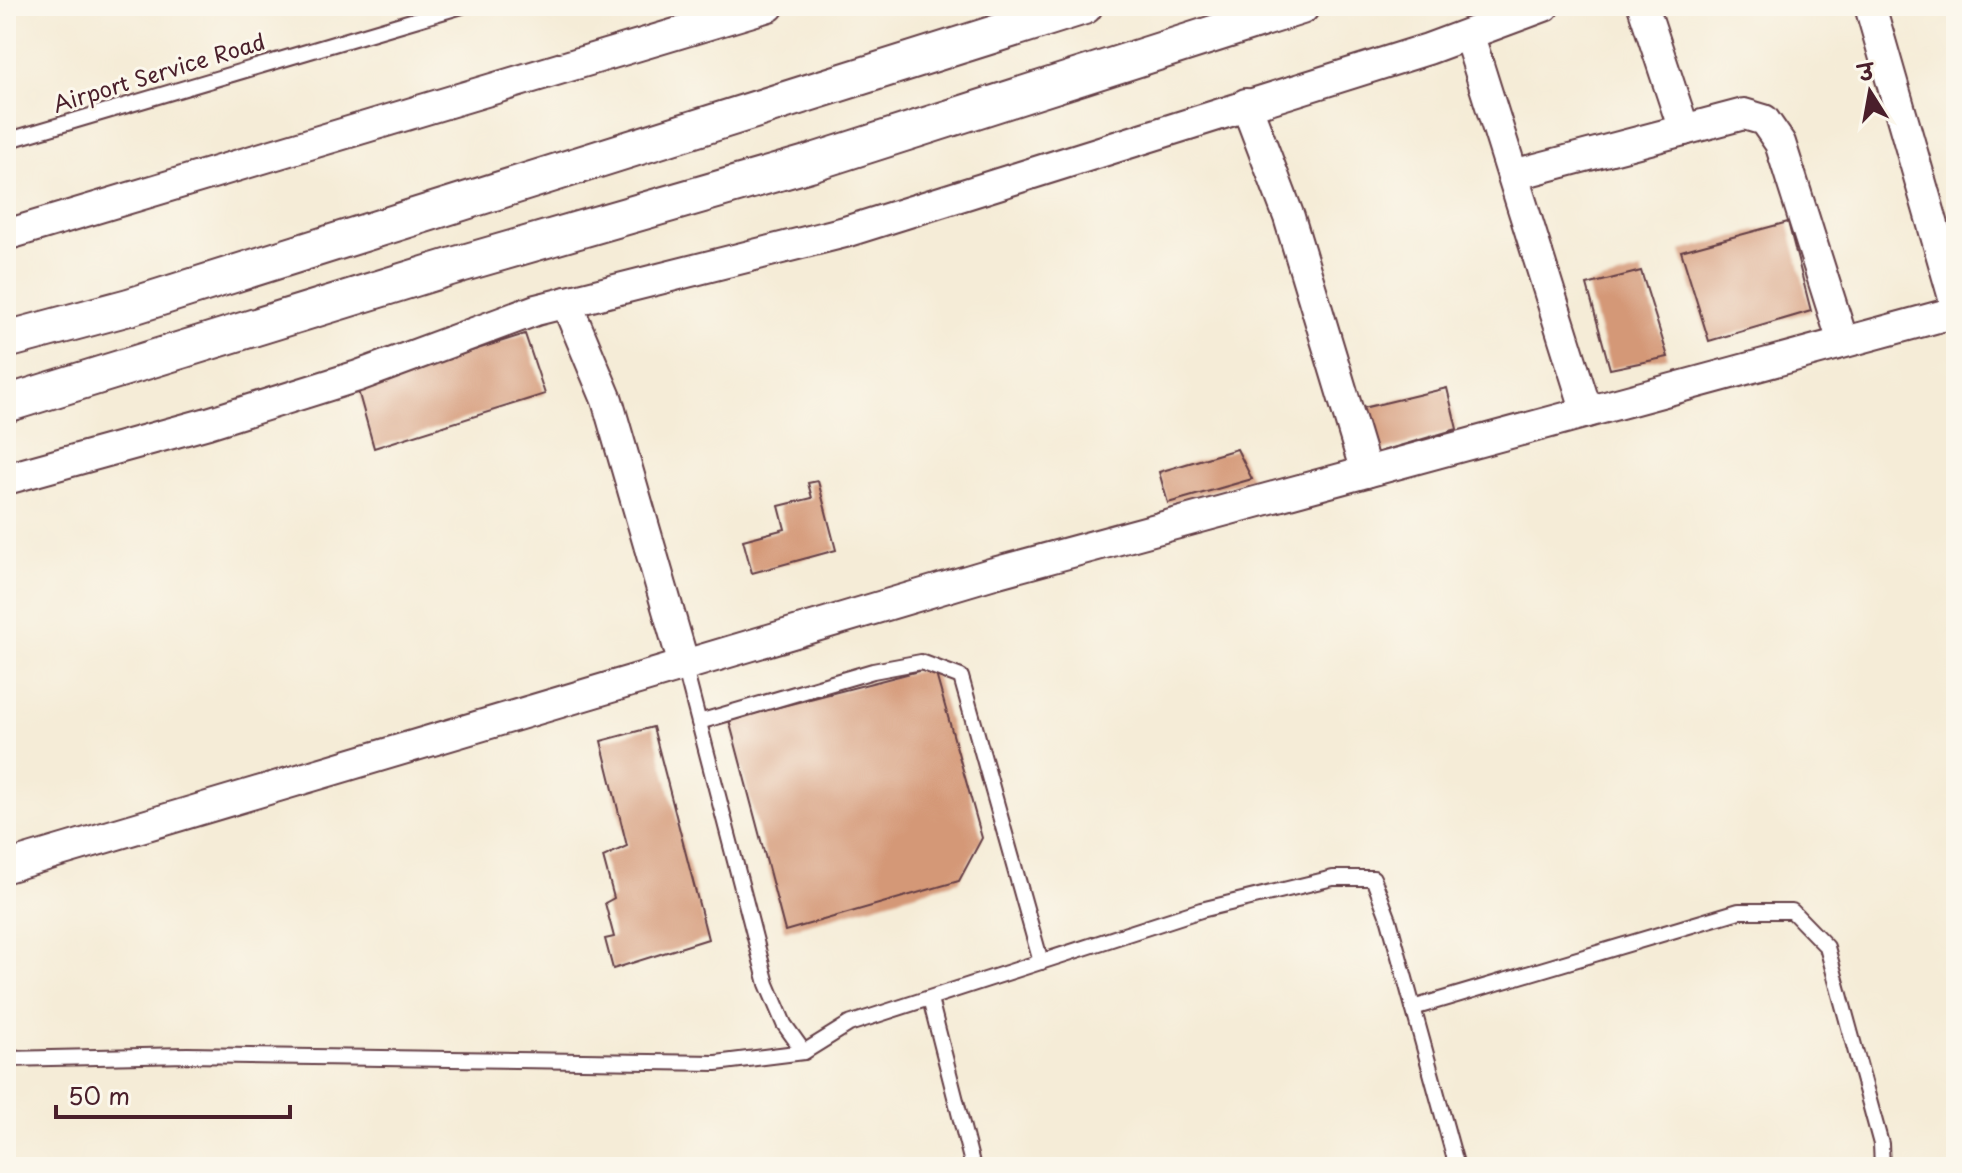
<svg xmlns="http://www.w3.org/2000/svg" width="1962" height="1173" viewBox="0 0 1962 1173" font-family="'Playpen Sans','Playpen Sans Deva',sans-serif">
	<rect width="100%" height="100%" fill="#fbf7ec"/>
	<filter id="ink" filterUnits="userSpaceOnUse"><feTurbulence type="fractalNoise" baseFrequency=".0125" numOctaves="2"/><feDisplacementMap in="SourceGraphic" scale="16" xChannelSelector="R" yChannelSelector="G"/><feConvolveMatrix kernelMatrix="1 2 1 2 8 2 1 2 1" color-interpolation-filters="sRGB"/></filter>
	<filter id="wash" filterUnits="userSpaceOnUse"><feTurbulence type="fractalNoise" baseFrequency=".006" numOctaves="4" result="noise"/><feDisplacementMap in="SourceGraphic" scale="32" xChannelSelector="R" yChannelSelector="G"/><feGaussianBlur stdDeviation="1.8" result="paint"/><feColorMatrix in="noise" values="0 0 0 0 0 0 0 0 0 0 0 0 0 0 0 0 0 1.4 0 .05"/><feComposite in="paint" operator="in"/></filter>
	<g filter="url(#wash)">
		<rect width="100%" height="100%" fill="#f5ecd7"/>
		<g id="blocks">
			<g fill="#d49877">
				<polygon points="1788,222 1811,311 1709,341 1681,251"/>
				<polygon points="1641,271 1668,357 1610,369 1587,285"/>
				<polygon points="525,334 545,394 374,448 357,387"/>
				<polygon points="1447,388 1457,429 1372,454 1359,409"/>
				<polygon points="1237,449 1252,479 1168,503 1159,472"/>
				<polygon points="818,481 836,550 752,573 743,540 785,529 779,506 812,498 808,483"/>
				<polygon points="934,667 982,838 959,881 785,931 729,720"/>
				<polygon points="653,727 708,939 613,969 605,939 614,937 605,903 614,898 603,857 627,846 601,741"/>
			</g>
		</g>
	</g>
	<g filter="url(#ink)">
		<use href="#blocks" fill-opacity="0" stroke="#643e45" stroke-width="2"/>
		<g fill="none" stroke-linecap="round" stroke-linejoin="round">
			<defs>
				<g id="service">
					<polyline points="6,141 462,6"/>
					<polyline points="684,665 767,984 784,1024 804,1052 849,1024 1201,910 1333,878 1373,878 1389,920 1457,1167"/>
					<polyline points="699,722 873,671 921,662 961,677 1041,962"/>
					<polyline points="930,999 973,1167"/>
					<polyline points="1413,1008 1739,911 1792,911 1827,947 1881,1144 1882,1167"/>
					<polyline points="6,1059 187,1055 716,1063 804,1052"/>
				</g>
				<g id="minor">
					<polyline points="1643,6 1684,130"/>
					<polyline points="1870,6 1956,305"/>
					<polyline points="1469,36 1587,412"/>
					<polyline points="1246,104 1289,217 1366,472"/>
					<polyline points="1513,175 1744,114 1764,120 1780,143 1843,342"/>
					<polyline points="6,235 769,6"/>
					<polyline points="566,302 607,400 684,665"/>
					<polyline points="6,479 208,423 358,376 536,310 845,232 1428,49 1544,6"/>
					<polyline points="6,867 994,573 1956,312"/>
				</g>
				<g id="tertiary">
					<polyline points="6,340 129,307 1084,6"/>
					<polyline points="6,404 460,264 810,163 1301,6"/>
				</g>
			</defs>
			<use href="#service" stroke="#643e45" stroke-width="18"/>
			<use href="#minor" stroke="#643e45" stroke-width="34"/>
			<use href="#tertiary" stroke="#643e45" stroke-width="40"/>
			<use href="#service" stroke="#fff" stroke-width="14"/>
			<use href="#minor" stroke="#fff" stroke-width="30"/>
			<use href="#tertiary" stroke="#fff" stroke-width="36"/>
		</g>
	</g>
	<g text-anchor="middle" stroke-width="6" stroke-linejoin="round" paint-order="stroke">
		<g font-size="22" fill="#4a1f2b" stroke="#fbf7ec">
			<text transform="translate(159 73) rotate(-17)" y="8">Airport Service Road</text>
		</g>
	</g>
	<rect width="1962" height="1173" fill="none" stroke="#fbf7ec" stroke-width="32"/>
	<g transform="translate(1870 92) rotate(349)" stroke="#fbf7ec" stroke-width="6" paint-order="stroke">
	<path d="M0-6L14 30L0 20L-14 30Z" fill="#4a1f2b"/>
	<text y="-12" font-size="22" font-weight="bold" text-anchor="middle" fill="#4a1f2b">उ</text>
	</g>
	<path d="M56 1105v12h234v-12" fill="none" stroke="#4a1f2b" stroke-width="4"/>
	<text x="68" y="1105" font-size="24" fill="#4a1f2b" stroke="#fbf7ec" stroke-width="6" paint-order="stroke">50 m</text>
</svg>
